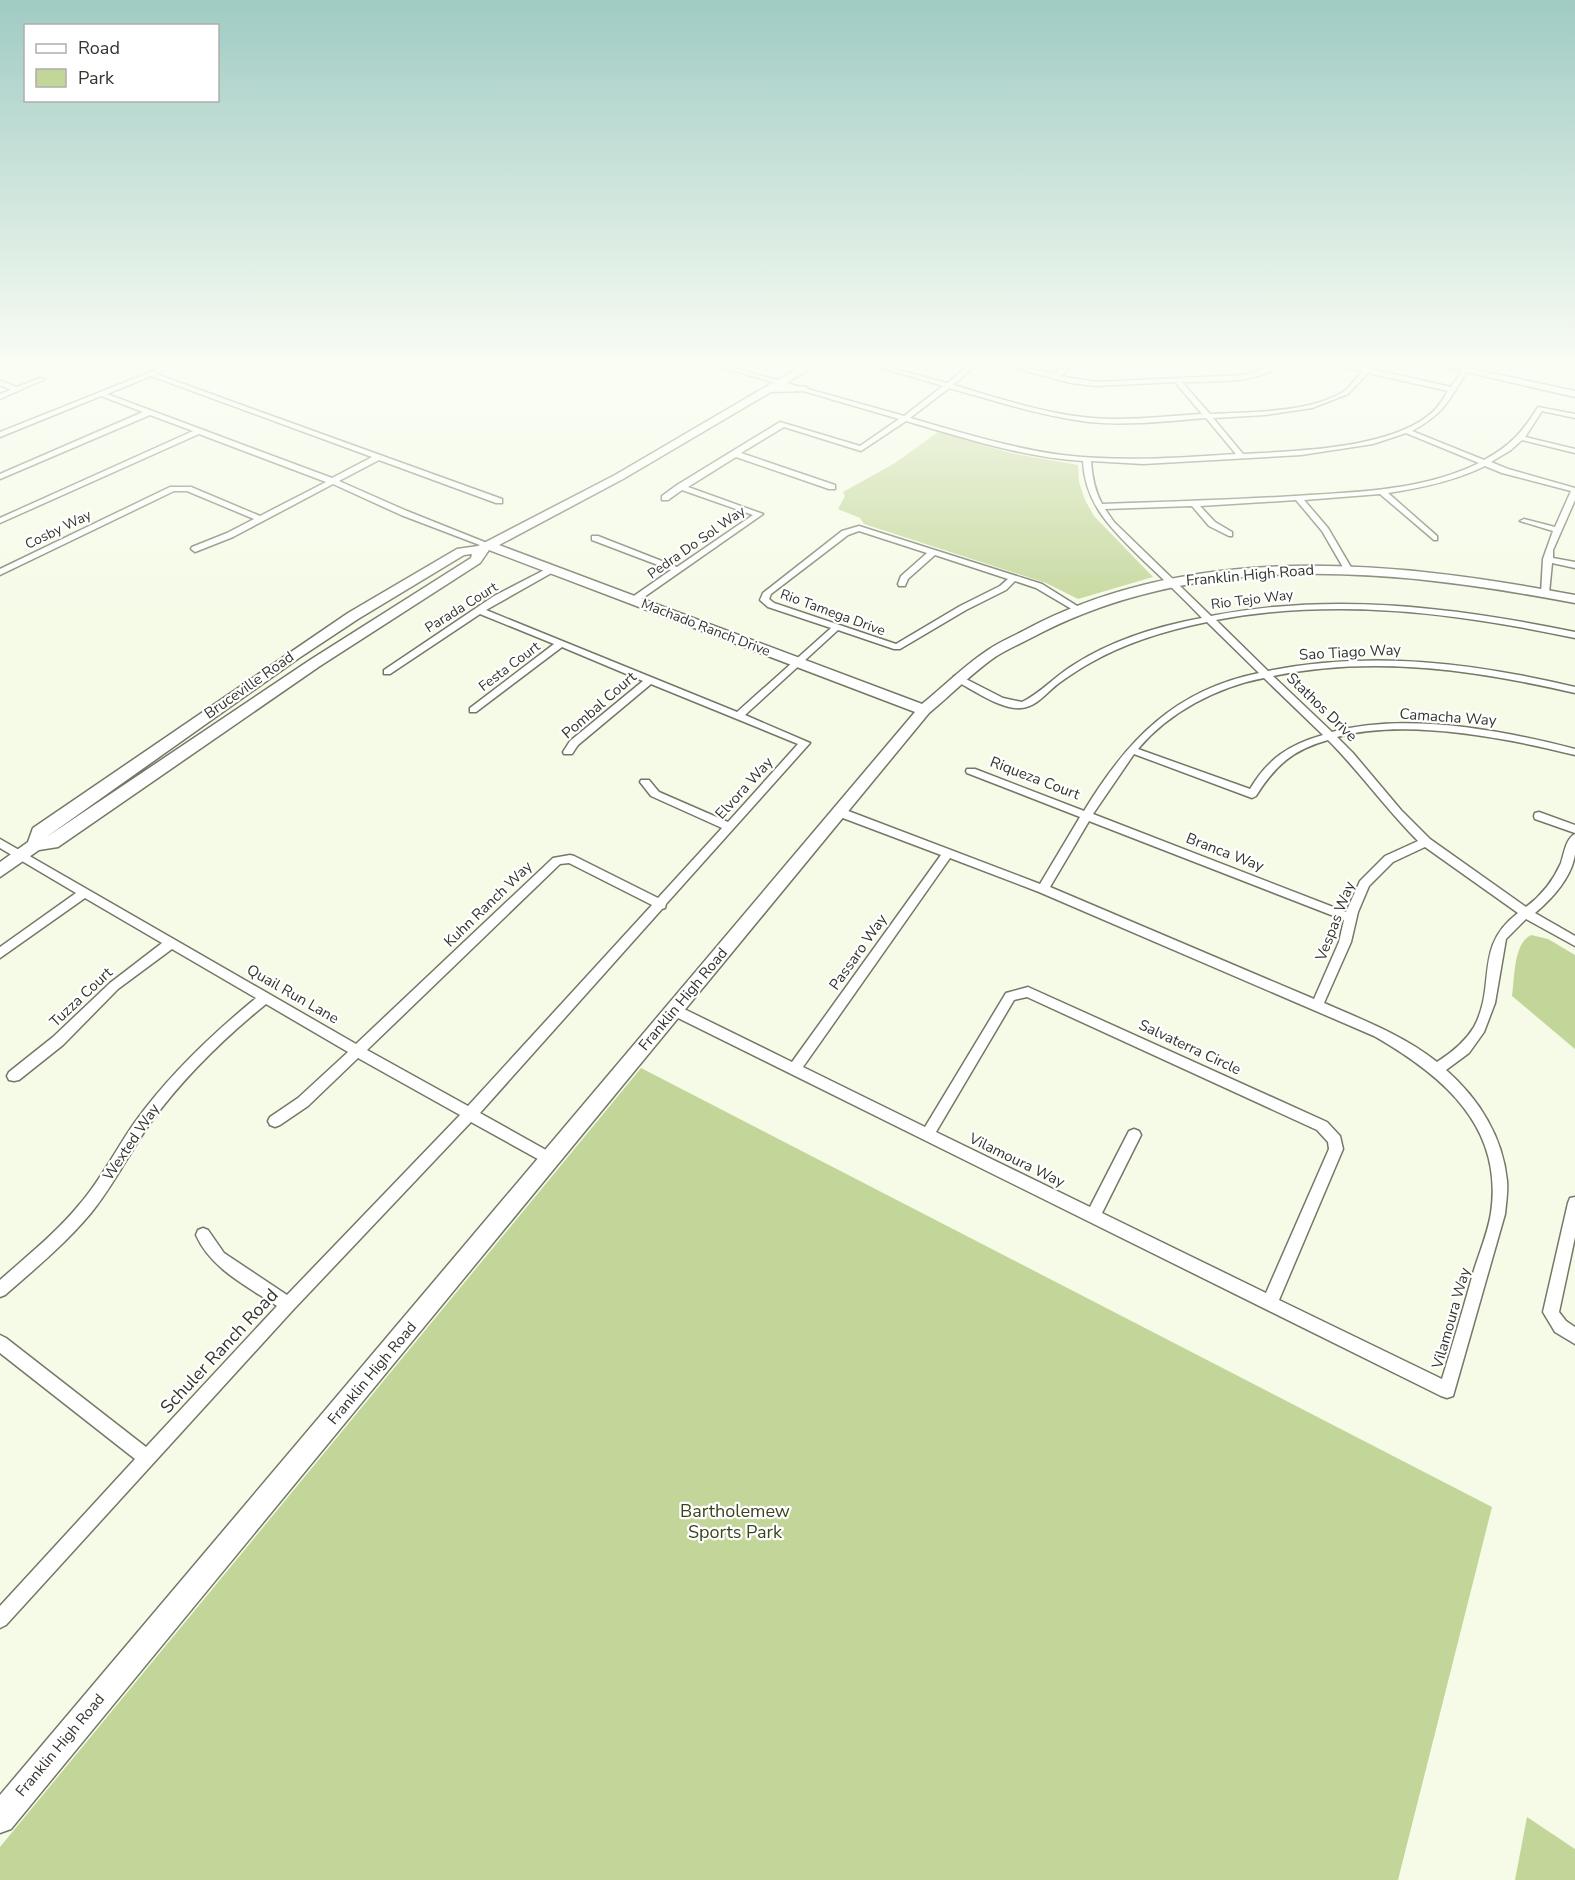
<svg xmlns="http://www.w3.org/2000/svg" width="1575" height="1880" viewBox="0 0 1575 1880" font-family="'Nunito Sans',sans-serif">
	<rect width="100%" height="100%" fill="#f5fbe7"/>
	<g fill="#c3d699">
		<polygon points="938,432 1011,453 1078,465 1079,482 1085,500 1094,516 1153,577 1078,599 1046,583 864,524 860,518 838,509 845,496 843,492 895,463"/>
		<path d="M1531,935L1548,939L1575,955V1049L1512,996C1515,978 1513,944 1531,935Z"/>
		<polygon points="641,1068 1492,1507 1398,1880 0,1880 0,1847"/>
		<polygon points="1527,1817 1575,1849 1575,1880 1515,1880"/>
	</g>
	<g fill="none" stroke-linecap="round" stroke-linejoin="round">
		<defs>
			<g id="street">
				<path d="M168,365H176L156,374L502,499V503H496L379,460L339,481L407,511L492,545L485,547L401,515L333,484L233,537L195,552L191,549L192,547L227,533L254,519L187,491H174L0,575V569L170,487H191L260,516L326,482L199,434L0,523V518L193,431L150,415L0,479V474L143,412L101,396L0,437V432ZM151,376L372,457L332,478L107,394Z"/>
				<path d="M714,365H723L904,416L943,386L879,367V365L947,383L969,365H976L953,385C999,398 1044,414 1092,418C1129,421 1166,416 1202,414L1175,382L1096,386L1071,383L1004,365H1014L1053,374L1066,365H1073L1060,376L1096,382L1244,375C1255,372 1268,365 1279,365C1259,384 1210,381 1182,382L1210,414C1249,412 1309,413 1343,392C1350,387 1356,378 1362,372L1339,365L1367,368L1451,387L1463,369L1465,368L1468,370C1449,400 1445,413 1412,431L1484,460C1511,445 1522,433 1538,407L1575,414V418L1542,411L1525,437L1575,449V453L1522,440L1511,450L1491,462L1508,469L1575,488V500L1553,550V558L1575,562V568L1552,563L1549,593L1545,596L1541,593L1543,559L1553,531L1520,521L1524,519L1555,527L1571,491L1502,473L1485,466C1455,481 1421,488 1388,493L1437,536V540H1434L1380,494L1304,500L1328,528L1352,569L1348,572L1344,569L1322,531L1296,500L1200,506L1215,522L1232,532V536H1229L1209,526L1192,506L1105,509L1114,522L1211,616C1333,592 1454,607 1575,632V638C1457,613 1336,597 1216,620L1268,671C1371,650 1474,663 1575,687V693C1476,670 1374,655 1273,676L1332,732C1405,712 1502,730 1575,749V755C1507,738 1405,718 1337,737L1353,753L1401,810L1430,839L1526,907C1542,895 1553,881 1561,863C1564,854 1566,838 1575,834C1575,840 1575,848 1575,854C1572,877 1552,899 1535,913L1575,936V946L1526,919L1506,939L1495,1003L1484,1032L1469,1053L1446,1070C1479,1099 1503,1137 1507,1181C1508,1192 1506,1203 1505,1214L1453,1396L1447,1398L1441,1396L670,1014L668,1010L670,1006H678L792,1062L941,855L835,815L834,812L835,809H843L1040,884L1080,817L967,773L966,771L967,769H975L1084,811C1127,740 1175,690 1259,673L1207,622C1167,630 1125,643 1090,663C1079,669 1069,676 1059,683C1047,692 1037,707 1021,708C1001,710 972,689 954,680V676H960L1003,698L1022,702C1041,693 1056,675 1075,664C1113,640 1158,626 1202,618C1184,599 1165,581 1146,563C1115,532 1085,507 1083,461C1022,457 964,438 906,421L861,451L784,427L741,453L835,485V489H829L736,457L688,487L763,514L637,602H631V598L671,570L592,540V536H598L677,567L753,515L682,490L668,500H662V496L677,485L780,422L860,446L899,419ZM1368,373L1448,391C1443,400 1437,409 1428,416C1385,449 1296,451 1243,454L1213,418L1265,415L1312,408L1348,394ZM949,388C996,401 1041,416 1089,422C1128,426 1168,421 1206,418L1236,454C1178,458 1120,462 1062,455C1010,448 960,432 910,418ZM1406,433L1479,463C1422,491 1356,492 1295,496C1230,500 1166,502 1102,504C1095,491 1092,477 1091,461L1143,464L1301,455L1373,444ZM1264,678L1323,735C1288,745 1268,759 1250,789L1138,749C1169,712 1217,687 1264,678ZM1328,740C1360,772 1386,809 1418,841L1385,856L1360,881L1346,912L1093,814L1134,754L1252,798L1256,796C1275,766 1292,750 1328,740ZM1089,821L1344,920L1339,942L1314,999L1050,887ZM1425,847L1518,913C1473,947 1497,985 1474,1027C1465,1042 1451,1053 1437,1062C1403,1035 1363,1020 1324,1003L1351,942L1358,912L1369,886L1393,862ZM950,858L1039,892L1374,1036C1442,1075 1504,1126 1491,1213C1488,1232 1480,1251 1474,1270C1464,1306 1453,1343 1442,1379L1279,1300L1343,1149L1340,1136L1327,1122L1028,987L1006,993L925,1127L803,1067ZM1027,997L1317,1130L1328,1142L1329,1149L1266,1293L1102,1213L1141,1135L1139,1131L1134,1129L1129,1131L1090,1207L936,1132L1014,1000Z"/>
				<polygon points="40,378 45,379 0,399 0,394 11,390 0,385 0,381 17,387"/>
				<path d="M859,526L1042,584L1082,609L1081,611H1075L1036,588L1015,581L1006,590L966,610L900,649H894L838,630L745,715L810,743L666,904L665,908L662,909L480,1113L555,1155L557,1159L555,1163L550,1165L545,1163L471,1122L293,1310L6,1625L0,1628V1606L135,1459L0,1353V1335L6,1338L146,1447L277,1306C247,1286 211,1269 196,1235L198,1230L203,1228L208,1230L224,1253L287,1295L460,1115L358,1058L308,1106L280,1125L275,1127L270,1125L268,1121L270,1117L298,1098L348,1052L266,1004C223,1039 184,1077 151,1122C130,1151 114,1185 91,1213C66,1243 35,1269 5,1295L0,1297V1280C27,1256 56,1233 79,1205C101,1180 116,1149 135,1122C169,1075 211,1035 256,998L172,949L118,989L63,1045L19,1080L14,1081L9,1080L7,1076L9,1072L53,1037L110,983L162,943L85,898L0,958V947L76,893L0,848V839L356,1044L553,858L570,855L574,856L658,898L722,828L651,796L640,782L641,780H649L659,792L728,822L798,744L651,684L578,745L572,754H564L563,752L570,741L643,681L562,647L476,712H470V708L554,644L480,614L390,674H384V670L494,596L552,566L556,569L555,571L486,610L737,712L831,628L768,607L760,600L763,593L842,531ZM859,531L927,553L901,576L898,584L899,586H905L908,579L935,555L1008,579L1000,586L960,606L896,644L774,603L769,599L771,594L848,535ZM569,863L652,905L468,1106L367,1050L560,864Z"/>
				<polygon points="1539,812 1575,825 1575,833 1535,819 1534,816 1535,813"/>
				<polygon points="1575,1197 1575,1237 1559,1312 1566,1321 1575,1327 1575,1344 1555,1332 1543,1312 1568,1203 1570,1198"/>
			</g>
			<g id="secondary">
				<path d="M803,365H815L784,385L807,387V391L771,392L623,479L499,545L922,704C943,687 963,667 985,652C997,643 1012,637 1025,630C1193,540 1394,561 1575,595V603C1395,569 1198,548 1031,638C1019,644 1006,650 995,657C972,673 951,695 929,713L11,1829L0,1833V1795L915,712L489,550L480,563L320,666L58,847L39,850L0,877V862L28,842L33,828L348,613L457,549L478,546L615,475ZM472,554L471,558L310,660L45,838L299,658L358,619L464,555Z"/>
				<polygon points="1435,365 1453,365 1575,391 1575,397"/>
			</g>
		</defs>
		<use href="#street" stroke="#737867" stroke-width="3"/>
		<use href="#secondary" stroke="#737867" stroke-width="3"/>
		<use href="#street" fill="#fff" fill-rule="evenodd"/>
		<use href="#secondary" fill="#fff" fill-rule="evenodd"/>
	</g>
	<linearGradient id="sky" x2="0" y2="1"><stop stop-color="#9fcbc3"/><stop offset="0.58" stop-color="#fafdf4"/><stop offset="1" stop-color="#fafdf4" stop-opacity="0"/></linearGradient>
	<rect width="1575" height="628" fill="url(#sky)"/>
	<g text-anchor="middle" stroke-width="4.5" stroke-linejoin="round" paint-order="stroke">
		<g font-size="14" fill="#33362e" stroke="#fff">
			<text transform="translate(58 529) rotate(-26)" y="5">Cosby Way</text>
			<text transform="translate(696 542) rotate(-35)" y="5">Pedra Do Sol Way</text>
			<text transform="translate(1252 599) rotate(-7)" y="5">Rio Tejo Way</text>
			<text transform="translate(461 607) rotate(-32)" y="5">Parada Court</text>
			<text transform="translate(833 612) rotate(20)" y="5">Rio Tamega Drive</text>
			<text transform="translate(706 627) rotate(21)" y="5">Machado Ranch Drive</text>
			<text transform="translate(509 666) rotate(-37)" y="5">Festa Court</text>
		</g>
		<g font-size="15" fill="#33362e" stroke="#fff">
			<text transform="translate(1250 575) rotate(-5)" y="5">Franklin High Road</text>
			<text transform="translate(1350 652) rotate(-3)" y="5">Sao Tiago Way</text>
			<text transform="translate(249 685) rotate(-35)" y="5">Bruceville Road</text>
			<text transform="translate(599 705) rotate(-41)" y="5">Pombal Court</text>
			<text transform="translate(1322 707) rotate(44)" y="5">Stathos Drive</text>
			<text transform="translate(1448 717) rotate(4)" y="5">Camacha Way</text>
			<text transform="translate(1035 778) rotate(21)" y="5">Riqueza Court</text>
			<text transform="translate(744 788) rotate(-48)" y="5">Elvora Way</text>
			<text transform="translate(1225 852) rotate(21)" y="5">Branca Way</text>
			<text transform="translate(488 904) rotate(-44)" y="5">Kuhn Ranch Way</text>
			<text transform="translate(1335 921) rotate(-69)" y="5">Vespas Way</text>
			<text transform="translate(858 952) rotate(-55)" y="5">Passaro Way</text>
			<text transform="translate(293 994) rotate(30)" y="5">Quail Run Lane</text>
			<text transform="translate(81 997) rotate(-43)" y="5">Tuzza Court</text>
			<text transform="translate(683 999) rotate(-50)" y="5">Franklin High Road</text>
			<text transform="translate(1190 1047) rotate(25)" y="5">Salvaterra Circle</text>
			<text transform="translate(131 1142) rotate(-56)" y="5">Wexted Way</text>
			<text transform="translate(1017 1160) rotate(26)" y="5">Vilamoura Way</text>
			<text transform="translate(1451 1318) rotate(-74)" y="5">Vilamoura Way</text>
			<text transform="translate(372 1373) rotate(-50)" y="5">Franklin High Road</text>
			<text transform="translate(60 1745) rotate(-50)" y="5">Franklin High Road</text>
		</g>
		<g font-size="18" fill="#33362e" stroke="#fff">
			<text transform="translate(219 1351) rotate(-47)" y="6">Schuler Ranch Road</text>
		</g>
		<g font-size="18" fill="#3b451d" stroke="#fff">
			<text x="735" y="1517">Bartholemew<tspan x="735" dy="21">Sports Park</tspan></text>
		</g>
	</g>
	<rect x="24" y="24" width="195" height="78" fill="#ffffff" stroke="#adafab" stroke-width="1.5"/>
	<rect x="36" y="44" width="30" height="9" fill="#ffffff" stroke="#adafab" stroke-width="1.5"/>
	<text x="78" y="54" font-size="18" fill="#33362e">Road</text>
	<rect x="36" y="69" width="30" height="18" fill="#c3d699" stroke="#adafab" stroke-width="1.5"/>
	<text x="78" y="84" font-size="18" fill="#33362e">Park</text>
</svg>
